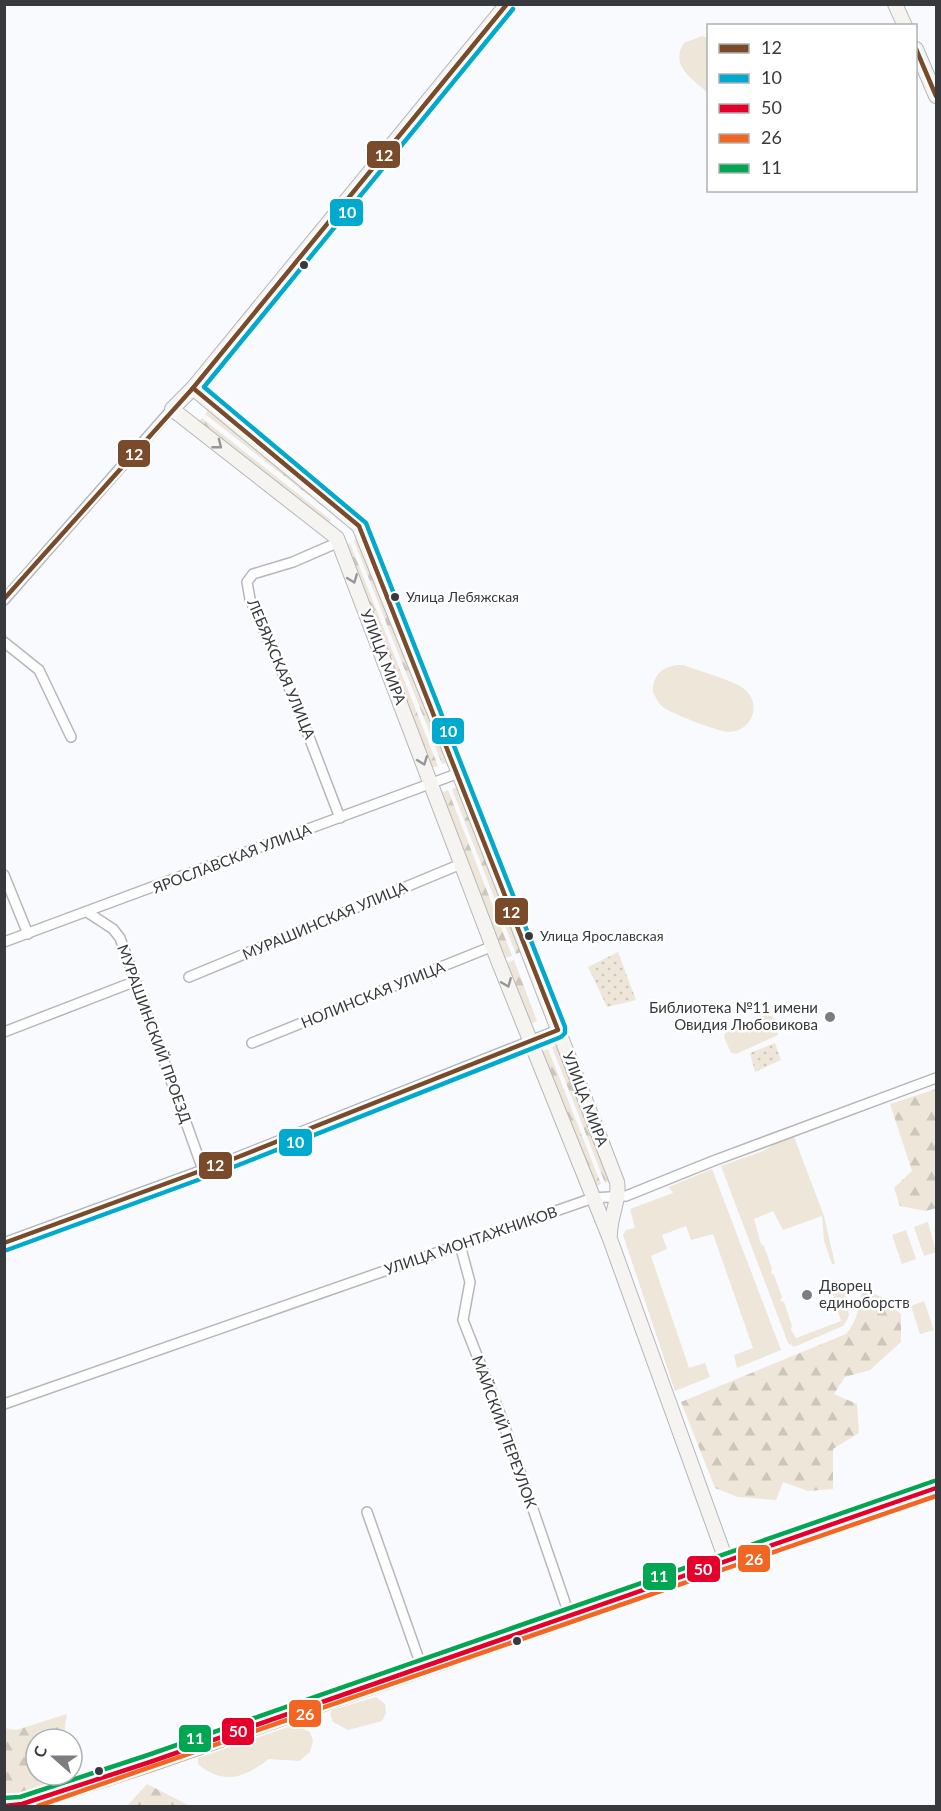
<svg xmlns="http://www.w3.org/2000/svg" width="941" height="1811" viewBox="0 0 941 1811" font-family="Lato,sans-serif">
	<defs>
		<pattern id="forest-firs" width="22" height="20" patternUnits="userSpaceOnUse" patternTransform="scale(1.5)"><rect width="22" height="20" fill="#eee6d9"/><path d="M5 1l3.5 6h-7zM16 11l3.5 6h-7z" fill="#cdc6bb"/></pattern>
		<pattern id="park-dots" width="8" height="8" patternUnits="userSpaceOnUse" patternTransform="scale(1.5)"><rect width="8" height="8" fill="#eee6d9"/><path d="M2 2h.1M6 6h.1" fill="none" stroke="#cdc6bb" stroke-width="1.8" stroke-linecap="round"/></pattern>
	</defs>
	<rect width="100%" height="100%" fill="#f8fafd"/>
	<g fill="#eee6d9">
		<path d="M702,36L708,38V93C693,79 669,66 684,43Z"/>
		<path d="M683,665C701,672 723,677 740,686C763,699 755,731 729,732C719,732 672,714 663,707C658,703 656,698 653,692C652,673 666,664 683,665Z"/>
		<polygon points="767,1014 773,1017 778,1035 736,1054 731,1053 724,1037 726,1031"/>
		<polygon points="793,1134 824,1216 835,1264 832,1264 824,1241 822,1216 783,1230 773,1211 754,1219 761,1244 764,1246 772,1269 771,1273 774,1275 782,1297 780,1301 784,1302 792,1326 791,1330 796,1338 841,1321 830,1285 843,1282 849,1315 846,1322 843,1326 794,1347 788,1343 721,1166 763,1151"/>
		<polygon points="712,1169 781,1350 737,1368 734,1355 753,1348 713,1234 691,1240 686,1226 662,1235 667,1249 651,1256 689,1368 705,1363 710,1377 675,1391 623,1235 626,1230 635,1228 630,1209 673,1193 669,1187"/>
		<polygon points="928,1222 936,1252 924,1256 914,1227"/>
		<polygon points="906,1230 916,1259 902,1264 892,1235"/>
		<polygon points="924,1301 934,1330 920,1334 911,1306"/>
		<polygon points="376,1697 385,1704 386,1713 382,1721 348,1730 333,1722 330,1714 332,1710"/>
		<path d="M294,1725L310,1732L313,1741L310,1752L299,1761L269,1759C245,1777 224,1786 198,1764V1758Z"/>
	</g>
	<g fill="url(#forest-firs)">
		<polygon points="209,409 338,512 335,516 205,414"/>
		<polygon points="202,418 331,520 327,526 198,423"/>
		<polygon points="359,539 449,762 442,764 354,541"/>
		<polygon points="350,543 438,766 431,768 345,545"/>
		<polygon points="458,786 523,951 516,954 452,789"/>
		<polygon points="448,790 512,956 505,958 441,793"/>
		<polygon points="514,960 537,1021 530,1024 507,963"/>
		<polygon points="559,1045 612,1180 605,1183 552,1047"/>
		<polygon points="548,1049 601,1184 596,1187 541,1052"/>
		<polygon points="936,1089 936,1208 926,1211 900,1206 894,1188 912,1171 890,1104"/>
		<path d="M862,1289L882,1297L901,1314V1342L870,1370L845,1377L834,1394L857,1404L859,1433L833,1449V1489L808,1491L783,1482L776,1500L738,1497L715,1488L681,1402L846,1334C858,1320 859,1307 862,1289Z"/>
		<polygon points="67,1714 64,1733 53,1739 36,1739 36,1748 30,1752 36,1760 36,1775 72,1775 20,1796 5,1796 4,1728 16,1730"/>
		<polygon points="147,1784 190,1806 127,1806"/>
	</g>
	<g fill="url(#park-dots)">
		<polygon points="618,952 636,1000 607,1007 588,967"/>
		<polygon points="775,1043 781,1060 755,1072 750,1053"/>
	</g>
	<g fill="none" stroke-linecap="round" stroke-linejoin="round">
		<defs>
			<g id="street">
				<polyline points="339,542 293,562 253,574 247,582 250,599 296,703 340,818"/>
				<polyline points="4,600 172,409"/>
				<polyline points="4,642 39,670 71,737"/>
				<polyline points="4,875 28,934"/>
				<polyline points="87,912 113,929 120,938 203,1170"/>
				<polyline points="4,942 459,773"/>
				<polyline points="189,977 461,864"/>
				<polyline points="4,1032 136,981"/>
				<polyline points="252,1043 493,946"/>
				<polyline points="4,1243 233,1159 558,1030"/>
				<polyline points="460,1245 470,1282 463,1320 502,1419 570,1617"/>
				<polyline points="4,1404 593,1198 626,1196 713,1161 936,1078"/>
				<polyline points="367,1512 422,1668"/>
			</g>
			<g id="secondary">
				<polyline points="507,4 193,388 172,409 337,538 499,963 610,1239 726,1560"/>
				<polyline points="895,4 905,26"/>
				<polyline points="916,49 936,96"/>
				<path d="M193,388L359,526L459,773L617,1182C620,1200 610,1216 610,1234"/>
			</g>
			<polyline id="highway" points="4,1806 22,1804 150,1762 936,1488"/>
		</defs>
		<use href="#street" stroke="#b5b7ba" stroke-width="12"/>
		<use href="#secondary" stroke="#b5b7ba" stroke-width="16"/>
		<use href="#highway" stroke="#b7b2a8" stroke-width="21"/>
		<use href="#street" stroke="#fefeff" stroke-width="9"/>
		<use href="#secondary" stroke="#f5f4f1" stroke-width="14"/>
		<use href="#highway" stroke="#e1dbd2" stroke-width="18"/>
		<defs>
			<g id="bus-1">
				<polyline points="916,49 936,96"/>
				<polyline points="4,599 193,388 507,4"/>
				<polyline points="4,1243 233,1159 558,1030 359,526 193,388"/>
			</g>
			<polyline id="bus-2" points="7,1250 236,1166 561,1037 565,1033 565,1027 366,523 204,387 513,9"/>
			<polyline id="bus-3" points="4,1806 22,1804 150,1762 936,1488"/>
			<polyline id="bus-4" points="38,1806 936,1496"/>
			<polyline id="bus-5" points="4,1798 20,1797 148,1755 934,1481"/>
		</defs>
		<use href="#bus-1" stroke="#fff" stroke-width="9"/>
		<use href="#bus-2" stroke="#fff" stroke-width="9"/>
		<use href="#bus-3" stroke="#fff" stroke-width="9"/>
		<use href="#bus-4" stroke="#fff" stroke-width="9"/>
		<use href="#bus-5" stroke="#fff" stroke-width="9"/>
		<use href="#bus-1" stroke="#7a4b2a" stroke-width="4.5"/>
		<use href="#bus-2" stroke="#00a9ce" stroke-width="4.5"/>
		<use href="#bus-3" stroke="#e4002b" stroke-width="4.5"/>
		<use href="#bus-4" stroke="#f26522" stroke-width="4.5"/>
		<use href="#bus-5" stroke="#00a651" stroke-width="4.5"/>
	</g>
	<defs><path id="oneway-chevron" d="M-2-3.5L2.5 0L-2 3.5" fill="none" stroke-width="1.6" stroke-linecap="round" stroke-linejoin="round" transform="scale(1.5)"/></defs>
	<g stroke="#969697">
		<use href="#oneway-chevron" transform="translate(218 445) rotate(38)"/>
		<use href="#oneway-chevron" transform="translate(353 579) rotate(69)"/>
		<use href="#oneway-chevron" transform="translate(423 761) rotate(69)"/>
		<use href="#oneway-chevron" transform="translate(507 983) rotate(68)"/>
	</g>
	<g fill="#37393d" stroke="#fff" stroke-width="2">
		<circle cx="304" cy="265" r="5"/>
		<circle cx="395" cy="597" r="5"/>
		<circle cx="529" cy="936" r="5"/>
		<circle cx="517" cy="1641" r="5"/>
		<circle cx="99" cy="1771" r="5"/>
	</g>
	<g fill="#7b7d80" stroke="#fff" stroke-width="2">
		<circle cx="830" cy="1017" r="6"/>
		<circle cx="807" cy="1295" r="6"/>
	</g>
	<g text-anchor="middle" stroke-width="5" stroke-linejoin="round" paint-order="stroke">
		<g font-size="14" fill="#37393d" stroke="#fff" text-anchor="start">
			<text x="406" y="602">Улица Лебяжская</text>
			<text x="540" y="941">Улица Ярославская</text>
		</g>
		<g font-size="15" fill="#37393d" stroke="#fff">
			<text transform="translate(383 657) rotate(69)" y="5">УЛИЦА МИРА</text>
			<text transform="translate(281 669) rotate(67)" y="5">ЛЕБЯЖСКАЯ УЛИЦА</text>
			<text transform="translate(232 859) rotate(-21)" y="5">ЯРОСЛАВСКАЯ УЛИЦА</text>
			<text transform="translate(325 921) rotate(-23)" y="5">МУРАШИНСКАЯ УЛИЦА</text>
			<text transform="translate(373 995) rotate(-22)" y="5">НОЛИНСКАЯ УЛИЦА</text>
			<text transform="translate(154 1034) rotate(70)" y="5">МУРАШИНСКИЙ ПРОЕЗД</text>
			<text transform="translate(585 1099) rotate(69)" y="5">УЛИЦА МИРА</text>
			<text transform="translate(471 1241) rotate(-19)" y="5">УЛИЦА МОНТАЖНИКОВ</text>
			<text transform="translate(504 1432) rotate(70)" y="5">МАЙСКИЙ ПЕРЕУЛОК</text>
		</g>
		<g font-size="15" fill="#37393d" stroke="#fff" text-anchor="end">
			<text x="818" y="1013">Библиотека №11 имени<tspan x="818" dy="17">Овидия Любовикова</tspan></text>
			<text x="819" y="1291" text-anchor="start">Дворец<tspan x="819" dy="17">единоборств</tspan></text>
		</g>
	</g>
	<g stroke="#fff" stroke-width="2">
		<rect x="366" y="140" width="35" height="29" rx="6" fill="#7a4b2a"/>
		<rect x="329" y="198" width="35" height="29" rx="6" fill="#00a9ce"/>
		<rect x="117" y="439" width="34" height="29" rx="6" fill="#7a4b2a"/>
		<rect x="431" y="717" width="34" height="28" rx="6" fill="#00a9ce"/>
		<rect x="494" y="897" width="35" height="29" rx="6" fill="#7a4b2a"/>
		<rect x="278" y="1128" width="35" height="29" rx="6" fill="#00a9ce"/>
		<rect x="198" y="1151" width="35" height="29" rx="6" fill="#7a4b2a"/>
		<rect x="737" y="1544" width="34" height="29" rx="6" fill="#f26522"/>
		<rect x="686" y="1555" width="35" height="28" rx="6" fill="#e4002b"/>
		<rect x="642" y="1562" width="35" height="29" rx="6" fill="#00a651"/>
		<rect x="288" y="1699" width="34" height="29" rx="6" fill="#f26522"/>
		<rect x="221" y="1717" width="34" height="29" rx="6" fill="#e4002b"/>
		<rect x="178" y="1724" width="34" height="29" rx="6" fill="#00a651"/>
	</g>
	<g font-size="16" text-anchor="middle" font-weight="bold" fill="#fff">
		<text x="384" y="161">12</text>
		<text x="347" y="218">10</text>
		<text x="134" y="460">12</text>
		<text x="448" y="737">10</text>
		<text x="511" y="918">12</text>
		<text x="295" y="1148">10</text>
		<text x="215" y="1171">12</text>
		<text x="754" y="1565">26</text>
		<text x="703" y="1575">50</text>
		<text x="659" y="1582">11</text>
		<text x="305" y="1720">26</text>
		<text x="238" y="1737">50</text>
		<text x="195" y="1744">11</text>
	</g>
	<rect width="941" height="1811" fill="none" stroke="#37393d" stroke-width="12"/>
	<rect x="707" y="24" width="210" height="168" fill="#ffffff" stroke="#afb0b1" stroke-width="1.5"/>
	<rect x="719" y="44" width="30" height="9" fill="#7a4b2a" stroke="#afb0b1" stroke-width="1.5"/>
	<text x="761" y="54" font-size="18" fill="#37393d">12</text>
	<rect x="719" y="74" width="30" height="9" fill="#00a9ce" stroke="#afb0b1" stroke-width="1.5"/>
	<text x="761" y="84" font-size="18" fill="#37393d">10</text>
	<rect x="719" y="104" width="30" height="9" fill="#e4002b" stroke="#afb0b1" stroke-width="1.5"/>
	<text x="761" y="114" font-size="18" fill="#37393d">50</text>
	<rect x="719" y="134" width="30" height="9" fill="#f26522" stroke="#afb0b1" stroke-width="1.5"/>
	<text x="761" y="144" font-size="18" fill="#37393d">26</text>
	<rect x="719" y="164" width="30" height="9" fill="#00a651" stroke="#afb0b1" stroke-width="1.5"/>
	<text x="761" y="174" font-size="18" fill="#37393d">11</text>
	<g transform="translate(54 1757) rotate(291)"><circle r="28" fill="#ffffff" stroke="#afb0b1" stroke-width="1.5"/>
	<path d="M0-4.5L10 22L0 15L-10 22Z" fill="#7b7d80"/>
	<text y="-9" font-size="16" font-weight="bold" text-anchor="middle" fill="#37393d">С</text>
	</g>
</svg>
